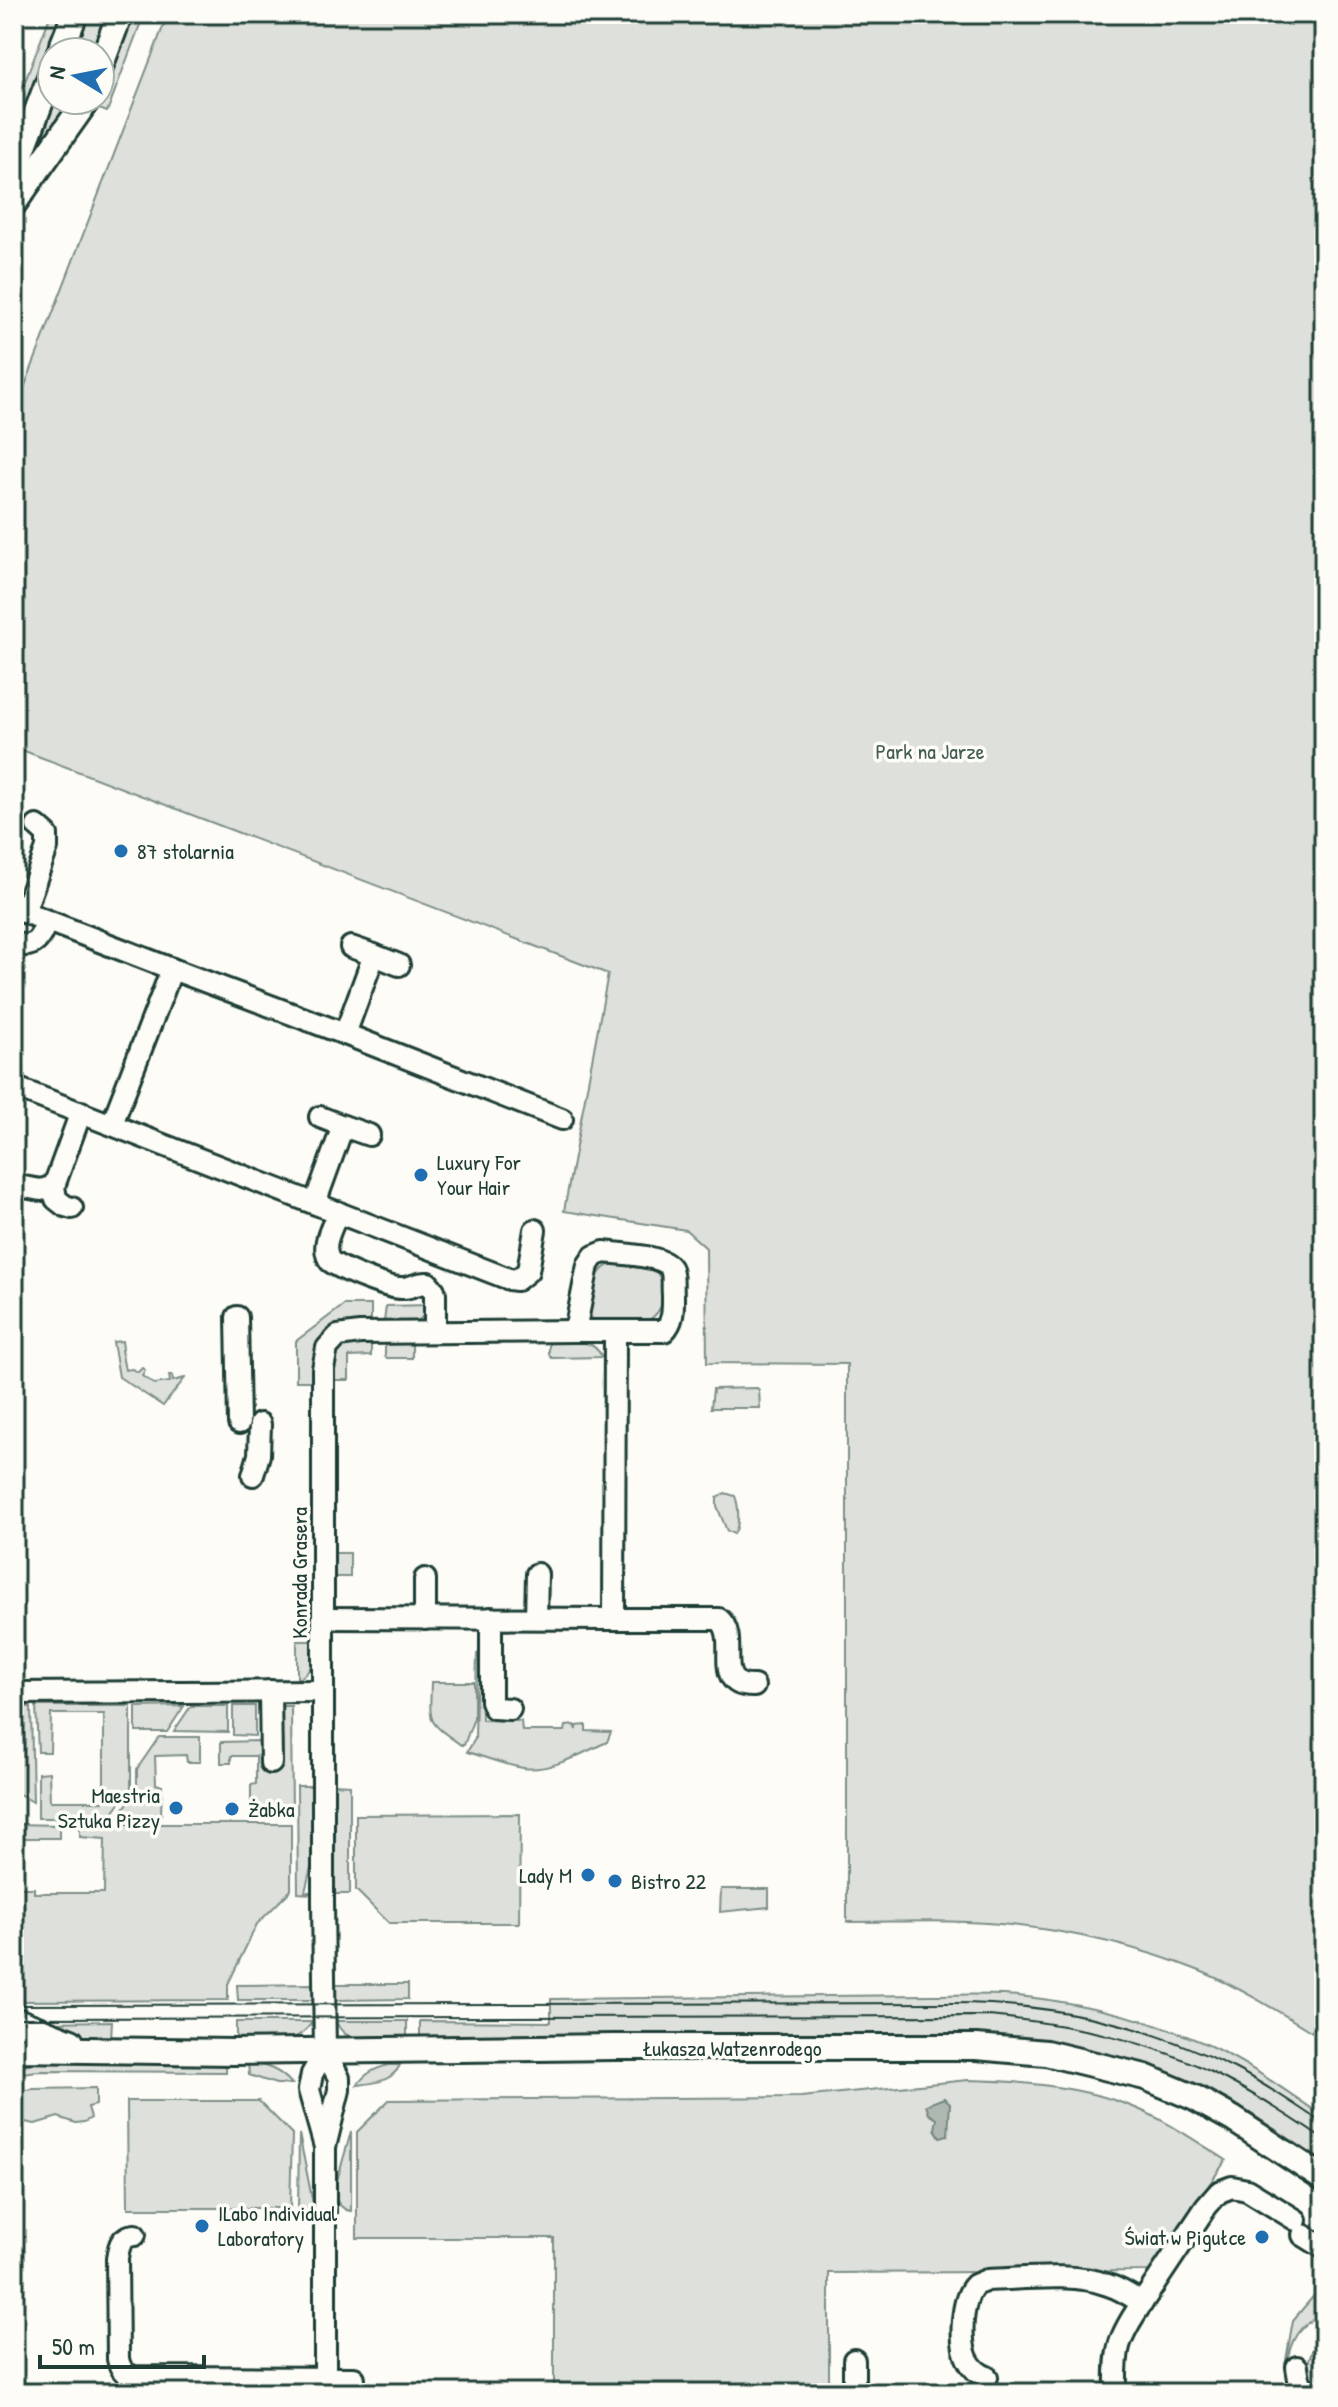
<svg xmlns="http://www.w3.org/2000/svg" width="1338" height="2407" viewBox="0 0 1338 2407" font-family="'Patrick Hand',sans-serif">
	<rect width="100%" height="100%" fill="#fdfcf7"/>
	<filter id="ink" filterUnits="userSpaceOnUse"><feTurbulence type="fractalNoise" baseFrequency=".0125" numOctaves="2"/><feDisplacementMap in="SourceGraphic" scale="16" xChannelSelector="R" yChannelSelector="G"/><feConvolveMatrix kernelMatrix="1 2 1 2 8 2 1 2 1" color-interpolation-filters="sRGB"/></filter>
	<g filter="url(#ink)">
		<g fill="#dde0db" stroke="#7e8e88" stroke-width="2">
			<polygon points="51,14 60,14 14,133 14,110"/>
			<polygon points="89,14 105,14 91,52 74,52"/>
			<polygon points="134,14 144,14 107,112 99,109"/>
			<path d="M168,14H1324V2014L1312,2032C1276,2010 1239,1987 1200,1971C1139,1947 1076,1932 1011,1925C957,1919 902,1922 847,1922V1364L707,1363L706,1248L686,1230L564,1211L608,974L14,747V414Z"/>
			<polygon points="56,100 72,100 34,160"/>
			<path d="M614,1263L656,1271C668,1288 666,1311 647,1321L593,1320L590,1315C593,1295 591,1269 614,1263Z"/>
			<path d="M344,1305H371V1321C323,1321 313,1334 312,1381H296V1341Z"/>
			<polygon points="428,1305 424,1315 417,1322 384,1322 386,1306"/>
			<polygon points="122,1341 123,1349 121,1350 125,1370 132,1369 138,1372 142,1368 145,1370 142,1376 154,1384 170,1382 169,1375 172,1375 173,1381 185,1378 163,1406 119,1377 113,1342"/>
			<polygon points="412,1341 412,1358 387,1358 385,1356 385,1342"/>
			<path d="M371,1342V1356L349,1357V1380H333C333,1365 333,1355 344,1343Z"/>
			<path d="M549,1342C568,1342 593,1336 602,1357L552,1358L549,1354Z"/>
			<polygon points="757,1388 759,1390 760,1408 711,1408 713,1389"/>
			<path d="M725,1493L735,1496C739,1506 740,1526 734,1534L727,1531L717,1506V1498Z"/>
			<rect x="332" y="1553" width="18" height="24"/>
			<path d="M297,1641H313C313,1658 315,1672 297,1679Z"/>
			<path d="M481,1652L482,1720L521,1721L522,1731H565L566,1726L575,1725L577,1730V1726L586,1725V1731L611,1732L607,1742C582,1753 551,1772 523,1768C504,1765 485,1757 467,1752L475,1739L477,1654Z"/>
			<path d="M431,1682H474V1718L464,1745H461C426,1720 430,1725 431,1682Z"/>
			<polygon points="36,1706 131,1706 131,1787 109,1818 38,1818 38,1773 49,1772 50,1801 104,1801 104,1714 51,1714 50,1752 38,1752"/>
			<polygon points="184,1706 167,1732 136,1732 136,1707"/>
			<polygon points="191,1706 228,1706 228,1732 174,1731"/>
			<polygon points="233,1706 255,1706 255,1736 233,1735"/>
			<polygon points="281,1706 291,1706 292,1815 251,1815 251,1785 256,1784 256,1756 231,1756 231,1763 221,1763 221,1742 259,1741 259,1767 283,1767"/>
			<polygon points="14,1707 31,1707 33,1802 14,1791"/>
			<polygon points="159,1737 200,1737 200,1762 187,1762 186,1755 155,1756 156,1784 162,1786 161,1815 142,1817 120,1814 137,1790 137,1769"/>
			<polygon points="333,1784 350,1785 350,1894 333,1894"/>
			<polygon points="297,1786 314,1786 312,1863 305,1892 313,1892 312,1894 298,1893"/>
			<polygon points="520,1814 519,1923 389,1923 356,1890 356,1815"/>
			<polygon points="117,1820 125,1821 126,1824 291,1824 291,1890 257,1924 228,1984 228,2000 14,2001 14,1893 18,1893 19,1888 34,1888 34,1893 104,1893 105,1839 80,1837 80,1824 111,1824"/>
			<polygon points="14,1824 59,1825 59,1838 14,1838"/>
			<polygon points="721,1889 769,1889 769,1907 720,1912"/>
			<polygon points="313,1984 314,2000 238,2000 237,1985"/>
			<polygon points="334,1984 408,1984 408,1999 334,2000"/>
			<path d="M929,1995C961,1995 995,1993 1027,1997C1087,2004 1148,2019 1204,2043C1247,2062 1286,2091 1324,2117V2162L1250,2113L1218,2096L1193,2083L1150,2068L1094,2051L1040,2040L966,2036L420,2038V2021L551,2022V1999Z"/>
			<polygon points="112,2021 111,2038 81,2036 41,2022"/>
			<path d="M336,2021H407V2038C383,2039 346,2049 336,2021Z"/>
			<path d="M236,2022H312C295,2049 264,2041 236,2039Z"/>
			<polygon points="38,2062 226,2063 226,2072 38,2071 14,2074 14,2067"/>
			<path d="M248,2063C267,2065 280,2070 292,2084H276L249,2075Z"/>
			<path d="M388,2065H400C392,2082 374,2083 357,2085C366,2073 374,2069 388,2065Z"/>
			<path d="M968,2080C1019,2081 1080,2086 1128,2105C1163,2118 1194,2140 1226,2160L1150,2271L829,2273V2393H554V2238H357V2132L389,2100L801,2097Z"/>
			<polygon points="96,2088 96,2105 88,2107 91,2118 84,2122 76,2123 58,2117 35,2124 14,2120 14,2092 33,2089"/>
			<polygon points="127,2101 259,2101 292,2134 290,2208 128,2208"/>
			<path d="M351,2131V2211C343,2210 336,2203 335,2194C335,2181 348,2146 351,2131Z"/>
			<polygon points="299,2134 315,2213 298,2213"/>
			<path d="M1324,2284V2316C1299,2321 1289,2343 1287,2366H1285L1293,2320Z"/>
			<path d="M1324,2340V2384L1320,2390C1303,2376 1306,2361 1316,2343Z"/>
		</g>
		<polygon fill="#aeb8b1" stroke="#75877f" stroke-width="2" points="944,2098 950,2103 948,2135 940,2137 935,2129 937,2119 929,2114 926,2105"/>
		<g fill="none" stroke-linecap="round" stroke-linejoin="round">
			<defs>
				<g id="minor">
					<polyline points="14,908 172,969"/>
					<polyline points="24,912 47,848 47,835 37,826"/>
					<path d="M14,943C35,950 40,939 47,921"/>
					<polyline points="374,955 399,965"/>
					<polyline points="345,1034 374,955 351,947"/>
					<polyline points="14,1087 509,1279 517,1280 528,1271 535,1230"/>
					<polyline points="112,1124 172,969 345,1034 562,1119"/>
					<polyline points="343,1126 369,1135"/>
					<polyline points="54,1186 56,1199 65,1206 72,1208"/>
					<polyline points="24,1187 41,1190 54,1186 81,1112"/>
					<polyline points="315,1203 343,1126 320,1117"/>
					<path d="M338,1212C332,1228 320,1246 330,1261C342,1270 388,1289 403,1288C413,1288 417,1282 428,1283L434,1290L435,1294V1331"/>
					<path d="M604,1252C619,1254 665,1255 671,1269C674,1276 672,1287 673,1295C673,1309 674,1321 664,1331H575L588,1265L594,1256Z"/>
					<polyline points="237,1317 239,1423"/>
					<polyline points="253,1475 259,1455 260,1424"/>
					<polyline points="324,1618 614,1619 615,1331"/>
					<polyline points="491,1618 491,1701 494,1708 510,1709"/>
					<polyline points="536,1618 537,1574"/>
					<polyline points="425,1619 425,1579"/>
					<path d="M614,1619H719C742,1638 709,1687 754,1686"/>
					<polyline points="270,1691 271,1763"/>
					<polyline points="14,1693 323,1691"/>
					<polyline points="325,2147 339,2090 339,2078 325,2052 323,1902 323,1369 327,1348 338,1336 360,1333 575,1331"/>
					<path d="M135,2235C121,2236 119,2245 117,2258L118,2359C120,2369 124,2374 134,2377L354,2378"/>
					<polyline points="1303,2235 1324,2248"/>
					<polyline points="1142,2303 1206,2207 1219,2192 1232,2187 1247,2190 1296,2220"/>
					<polyline points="1297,2367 1299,2379 1306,2393"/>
					<path d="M987,2377C979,2374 972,2368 968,2360C959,2344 961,2298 975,2285C977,2284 985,2281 987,2280C1024,2279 1074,2272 1108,2285C1121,2289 1131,2296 1142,2303C1117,2339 1115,2350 1116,2393"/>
					<polyline points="325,2393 325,2147 309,2090 312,2074 325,2052"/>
					<polyline points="854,2393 854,2360"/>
				</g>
				<g id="tertiary">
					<polyline points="60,52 75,14"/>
					<polyline points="100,67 120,14"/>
					<polyline points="14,172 52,72"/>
					<polyline points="14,203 87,100"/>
					<polyline points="14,2020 71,2042"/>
					<polyline points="14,2049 233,2052 614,2047 976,2047 1046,2053 1145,2077 1195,2098 1233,2119 1324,2179"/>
				</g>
			</defs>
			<use href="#minor" stroke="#1f3d34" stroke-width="26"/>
			<use href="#tertiary" stroke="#1f3d34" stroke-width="30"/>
			<use href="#minor" stroke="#fdfcf7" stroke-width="20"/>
			<use href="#tertiary" stroke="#fdfcf7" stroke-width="24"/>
			<g stroke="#1f3d34" stroke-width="2">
				<path d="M14,2005L953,2003C1052,2003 1147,2024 1236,2069C1267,2085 1295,2105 1324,2124"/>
				<path d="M14,2018L989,2016C1071,2024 1152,2040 1225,2079C1260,2097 1292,2118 1324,2140"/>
			</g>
		</g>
	</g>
	<g fill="#1f6fb2" stroke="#fdfcf7" stroke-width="3">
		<circle cx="121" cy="851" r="8"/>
		<circle cx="421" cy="1175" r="8"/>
		<circle cx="176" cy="1808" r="8"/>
		<circle cx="232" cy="1809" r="8"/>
		<circle cx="588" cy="1875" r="8"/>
		<circle cx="615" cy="1881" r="8"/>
		<circle cx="202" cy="2226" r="8"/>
		<circle cx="1262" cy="2237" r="8"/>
	</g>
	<g text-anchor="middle" stroke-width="7" stroke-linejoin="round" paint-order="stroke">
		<g font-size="22" fill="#455e55" stroke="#fdfcf7">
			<text x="930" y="759">Park na Jarze</text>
		</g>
		<g font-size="22" fill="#1f3d34" stroke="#fdfcf7" text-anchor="start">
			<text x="137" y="859">87 stolarnia</text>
			<text x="437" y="1170">Luxury For<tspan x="437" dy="25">Your Hair</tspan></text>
			<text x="160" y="1803" text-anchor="end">Maestria<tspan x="160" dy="25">Sztuka Pizzy</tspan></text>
			<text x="248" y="1817">Żabka</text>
			<text x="572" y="1883" text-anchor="end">Lady M</text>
			<text x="631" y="1889">Bistro 22</text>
			<text x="218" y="2221">ILabo Individual<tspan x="218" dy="25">Laboratory</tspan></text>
			<text x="1246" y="2245" text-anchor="end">Świat w Pigułce</text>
		</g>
		<g font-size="22" fill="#1f3d34" stroke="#fdfcf7">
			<text transform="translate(299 1573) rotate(-90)" y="8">Konrada Grasera</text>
			<text x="732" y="2056">Łukasza Watzenrodego</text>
		</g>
	</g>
	<rect width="1338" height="2407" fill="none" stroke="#fdfcf7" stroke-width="48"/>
	<rect x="24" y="24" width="1290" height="2359" fill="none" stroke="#1f3d34" stroke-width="3" filter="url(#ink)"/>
	<g transform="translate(76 76) rotate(280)"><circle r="38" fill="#fdfcf7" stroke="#a4b0a9" stroke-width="2"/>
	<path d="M0-6L14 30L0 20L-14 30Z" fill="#1f6fb2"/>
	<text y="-12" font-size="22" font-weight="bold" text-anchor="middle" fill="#1f3d34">N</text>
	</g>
	<path d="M40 2355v12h164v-12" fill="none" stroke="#1f3d34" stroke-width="4"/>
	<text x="52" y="2355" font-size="24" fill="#1f3d34" stroke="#fdfcf7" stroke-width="6" paint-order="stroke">50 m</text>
</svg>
